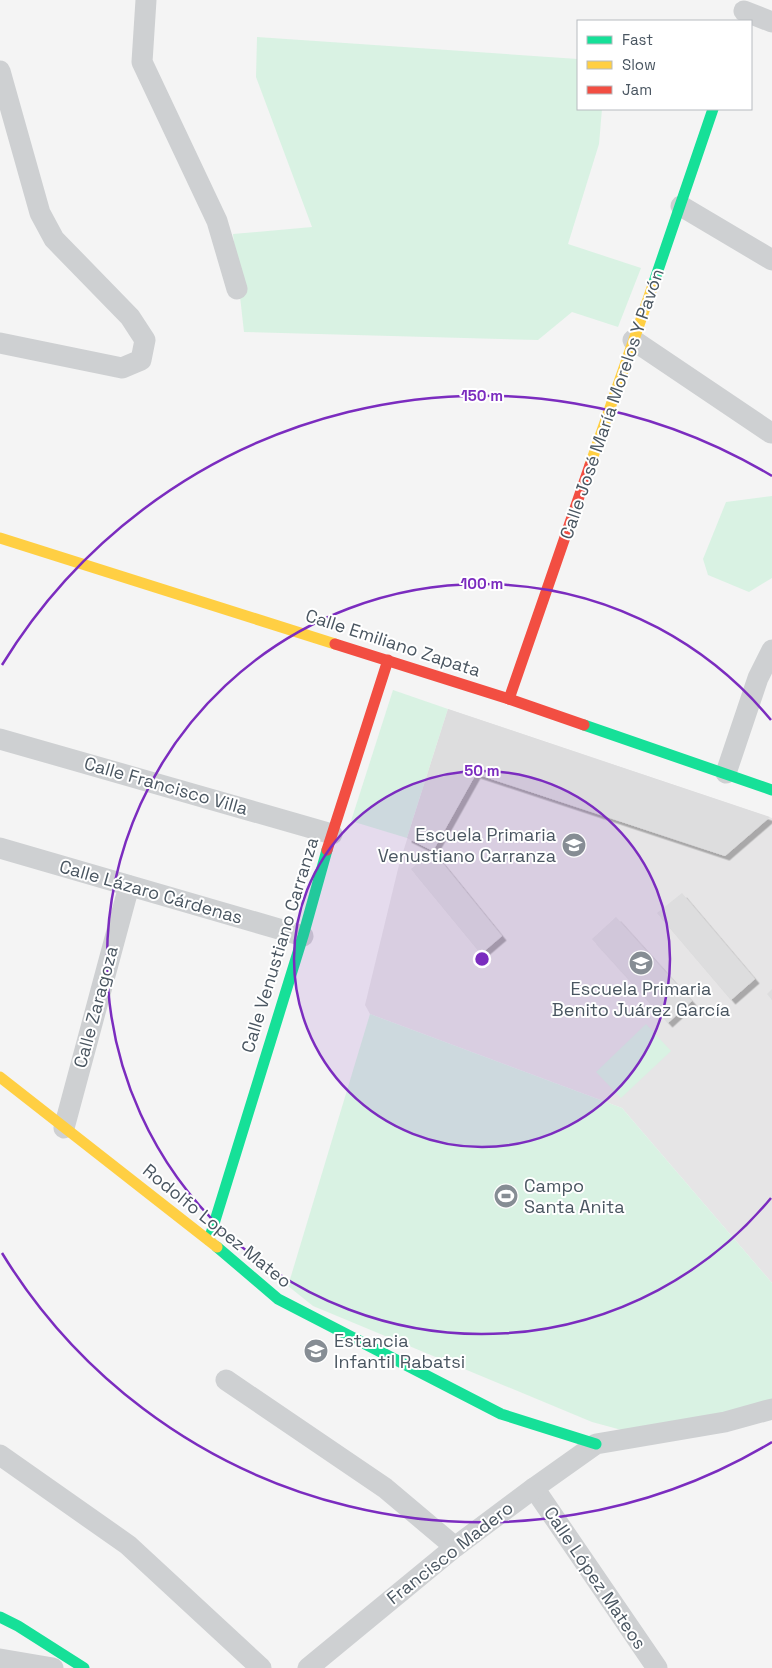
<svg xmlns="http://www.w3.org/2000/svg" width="772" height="1668" viewBox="0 0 772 1668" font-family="'Space Grotesk',sans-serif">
	<defs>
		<filter id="shadow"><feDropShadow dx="4.5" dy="4.5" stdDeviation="0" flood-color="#0004"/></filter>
	</defs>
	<rect width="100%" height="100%" fill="#f4f4f4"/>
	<polygon fill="#e6e5e6" points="448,709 772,818 772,1283 622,1108 370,1014 365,1005 399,865"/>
	<g fill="#d9f2e3">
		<polygon points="257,37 578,59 578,109 602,109 599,144 568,244 641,268 618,327 572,312 538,340 244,332 233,234 312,227 256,77"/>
		<polygon points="772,496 772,578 749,592 708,575 703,559 726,502"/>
		<polygon points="393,690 448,709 407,838 351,821"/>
		<polygon points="370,1014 622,1108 772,1283 772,1403 629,1432 592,1422 313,1306 288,1286"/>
		<polygon points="646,1024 671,1051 621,1098 596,1072"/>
	</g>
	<g fill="#ddddde" filter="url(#shadow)">
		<polygon points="448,709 770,817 725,856 476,774 433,851 407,838"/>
		<polygon points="433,851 502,936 481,954 411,869"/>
		<polygon points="682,893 755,979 731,1000 657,913"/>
		<polygon points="616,917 692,1001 668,1023 592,939"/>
		<polygon points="772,989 772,1000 767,994"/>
	</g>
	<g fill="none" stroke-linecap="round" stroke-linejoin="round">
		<g stroke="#ced0d2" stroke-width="21">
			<polyline points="146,0 142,62 217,221 237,289"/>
			<polyline points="744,11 772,22"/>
			<polyline points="0,71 40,213 54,239 130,317 145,340 141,360 122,368 0,343"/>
			<polyline points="681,206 772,260"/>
			<polyline points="633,340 771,433"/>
			<polyline points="0,739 332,834"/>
			<polyline points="726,773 758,678 772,650"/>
			<polyline points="0,848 303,936"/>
			<polyline points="64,1128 129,886"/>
			<polyline points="226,1380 385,1488 455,1547"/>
			<polyline points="0,1455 128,1545 261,1668"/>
			<polyline points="534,1488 657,1668"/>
			<polyline points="0,1659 53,1668"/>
			<polyline points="308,1668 455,1547 534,1488 596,1444 725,1422 772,1409"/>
		</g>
		<g stroke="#16e098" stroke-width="11">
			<polyline points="653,285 713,109"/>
			<polyline points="584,725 772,790"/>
			<polyline points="209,1240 303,936 327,850"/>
			<polyline points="217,1247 278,1299 501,1414 596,1444"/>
			<polyline points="0,1617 18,1626 84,1668"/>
		</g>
		<g stroke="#ffcf43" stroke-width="11">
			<polyline points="590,465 653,285"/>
			<polyline points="0,538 335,644"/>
			<polyline points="0,1077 217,1247"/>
		</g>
		<g stroke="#f24e42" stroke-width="11">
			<polyline points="335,644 509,699 584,725"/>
			<polyline points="509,699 590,465"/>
			<polyline points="327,850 388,660"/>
		</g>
	</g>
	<circle cx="482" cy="959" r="188" fill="#7b2cbf" fill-opacity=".12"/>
	<g fill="none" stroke="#7b2cbf" stroke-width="2.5">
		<circle cx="482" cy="959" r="188"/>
		<path d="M771 1198A375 375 0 1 1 771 720"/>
		<path d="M772 1442A563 563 0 0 1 2 1253M2 665A563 563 0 0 1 772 476"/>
	</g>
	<defs>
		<symbol id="school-disc" viewBox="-11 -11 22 22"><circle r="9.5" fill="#868d94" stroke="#fff"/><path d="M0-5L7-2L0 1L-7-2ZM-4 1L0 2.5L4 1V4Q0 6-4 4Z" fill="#fff"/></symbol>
		<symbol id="stadium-disc" viewBox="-11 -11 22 22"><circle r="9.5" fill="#868d94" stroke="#fff"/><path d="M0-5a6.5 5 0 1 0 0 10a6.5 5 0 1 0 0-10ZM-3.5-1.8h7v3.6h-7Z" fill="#fff"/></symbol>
	</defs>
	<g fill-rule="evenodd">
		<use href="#school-disc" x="560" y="831" width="28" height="28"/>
		<use href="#school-disc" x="627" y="949" width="28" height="28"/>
		<use href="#stadium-disc" x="492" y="1182" width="28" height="28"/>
		<use href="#school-disc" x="302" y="1337" width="28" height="28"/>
	</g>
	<g text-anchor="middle" stroke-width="4" stroke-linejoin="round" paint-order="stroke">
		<g font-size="18" fill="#4a5661" stroke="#fff">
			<text transform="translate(612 404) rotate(-71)" y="6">Calle José María Morelos Y Pavón</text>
			<text transform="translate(393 643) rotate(18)" y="6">Calle Emiliano Zapata</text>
			<text transform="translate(166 786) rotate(16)" y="6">Calle Francisco Villa</text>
			<text transform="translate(151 892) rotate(16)" y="6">Calle Lázaro Cárdenas</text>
			<text transform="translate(280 945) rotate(-73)" y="6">Calle Venustiano Carranza</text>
			<text transform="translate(96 1007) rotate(-75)" y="6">Calle Zaragoza</text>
			<text transform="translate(217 1226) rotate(39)" y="6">Rodolfo Lopez Mateo</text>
			<text transform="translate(450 1553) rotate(-38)" y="6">Francisco Madero</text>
			<text transform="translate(595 1578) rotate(56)" y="6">Calle López Mateos</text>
		</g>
		<g font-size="18" fill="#4a5661" stroke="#fff" text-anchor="start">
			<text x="556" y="841" text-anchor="end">Escuela Primaria<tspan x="556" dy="21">Venustiano Carranza</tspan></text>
			<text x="641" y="995" text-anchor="middle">Escuela Primaria<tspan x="641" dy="21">Benito Juárez García</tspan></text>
			<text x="524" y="1192">Campo<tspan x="524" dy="21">Santa Anita</tspan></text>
			<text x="334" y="1347">Estancia<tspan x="334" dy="21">Infantil Rabatsi</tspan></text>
		</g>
	</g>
	<circle cx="482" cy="959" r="8" fill="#7b2cbf" stroke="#fff" stroke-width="2.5"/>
	<g font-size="15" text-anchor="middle" font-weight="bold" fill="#7b2cbf" stroke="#fff" stroke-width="4" stroke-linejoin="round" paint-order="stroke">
		<text x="482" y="401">150 m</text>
		<text x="482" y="589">100 m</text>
		<text x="482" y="776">50 m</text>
	</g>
	<rect x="577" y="20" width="175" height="90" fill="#ffffff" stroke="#b7bbc0"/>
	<rect x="587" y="36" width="25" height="8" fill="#16e098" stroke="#b7bbc0"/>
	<text x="622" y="45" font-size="15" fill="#4a5661">Fast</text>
	<rect x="587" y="61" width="25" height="8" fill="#ffcf43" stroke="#b7bbc0"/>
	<text x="622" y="70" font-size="15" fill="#4a5661">Slow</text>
	<rect x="587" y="86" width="25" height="8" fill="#f24e42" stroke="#b7bbc0"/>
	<text x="622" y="95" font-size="15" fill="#4a5661">Jam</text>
</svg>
